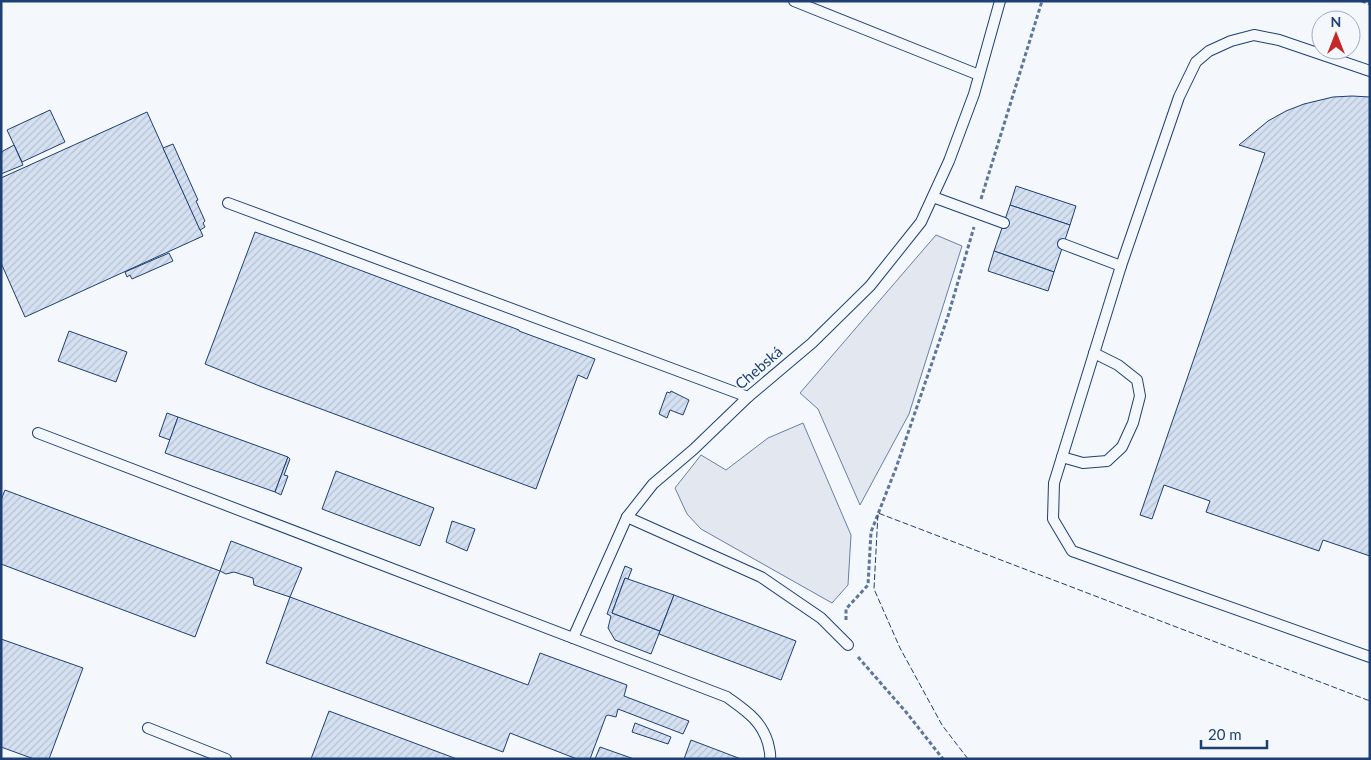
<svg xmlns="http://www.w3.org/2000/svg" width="1371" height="760" viewBox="0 0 1371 760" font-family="Lato,sans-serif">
	<defs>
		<pattern id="building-hatch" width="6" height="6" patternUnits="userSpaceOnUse" patternTransform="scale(1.25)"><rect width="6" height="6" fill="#d5e0f0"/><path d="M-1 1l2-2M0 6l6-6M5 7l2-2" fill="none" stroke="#b6c1d1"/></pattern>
	</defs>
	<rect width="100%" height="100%" fill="#f4f7fb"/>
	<g fill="#e3e8f0" stroke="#687fa3">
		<polygon points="936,235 962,246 909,414 860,505 818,409 800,393"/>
		<polygon points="803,423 851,535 848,585 832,603 701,529 687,514 675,488 701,455 726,470 768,438"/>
	</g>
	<g fill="url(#building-hatch)" stroke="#1d3f73">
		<polygon points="1352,96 1370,97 1370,556 1323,540 1319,551 1206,512 1210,501 1164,485 1152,519 1140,515 1265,153 1239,145 1268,121 1286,111 1304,104 1333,97"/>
		<polygon points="50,110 65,142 22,162 7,130"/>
		<polygon points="147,112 203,236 25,317 1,263 1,178"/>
		<polygon points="173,144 198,200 196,201 205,221 203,223 205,227 200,230 163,148"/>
		<polygon points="14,145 23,165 1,174 1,154 3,151"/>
		<polygon points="1016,186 1076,206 1070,225 1010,205"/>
		<polygon points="1010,205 1070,225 1054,272 994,251"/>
		<polygon points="255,232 312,252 519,330 519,331 595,359 587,379 578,375 536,489 262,387 205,364"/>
		<polygon points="994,251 1054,272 1048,291 988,271"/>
		<polygon points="169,253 173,261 132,279 130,275 127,277 125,272"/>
		<polygon points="69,331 127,352 116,382 58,361"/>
		<polygon points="671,391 689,400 683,415 670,410 667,418 659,414 667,392 670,393"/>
		<polygon points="167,413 178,417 170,440 159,436"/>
		<polygon points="178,417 288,457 275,492 165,453"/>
		<polygon points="288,457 290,459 284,475 288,476 281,495 275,492"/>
		<polygon points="336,471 434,508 420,546 322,509"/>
		<polygon points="5,490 220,571 195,637 1,564 1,500"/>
		<polygon points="452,521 475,529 467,551 446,542"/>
		<polygon points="231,541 302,568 290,597 254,585 253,578 234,572 226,574 220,571"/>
		<polygon points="625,566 632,569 628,579 625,578 612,613 660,631 651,654 615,640 608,628 611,616 607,614"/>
		<polygon points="625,578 674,595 660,631 612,613"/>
		<polygon points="674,595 796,641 781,680 659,634"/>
		<polygon points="290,597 528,685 540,653 627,685 624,696 689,721 683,734 618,709 616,717 608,715 606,716 590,759 577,759 510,733 503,752 266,663"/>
		<polygon points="1,639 83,668 49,759 34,759 1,747"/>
		<polygon points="329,711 457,759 311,759"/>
		<polygon points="635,723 671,737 668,744 632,732"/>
		<polygon points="691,740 741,759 684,759"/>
		<polygon points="600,747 634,759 595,759"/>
	</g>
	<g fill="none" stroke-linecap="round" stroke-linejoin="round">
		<defs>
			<g id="service">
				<polyline points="794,1 979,75"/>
				<polyline points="1370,71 1279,40 1254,35 1231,41 1209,51 1196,62 1179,97 1121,266 1054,483 1053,519 1072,551 1370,657"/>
				<polyline points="933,197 1004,223"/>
				<polyline points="228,203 748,397"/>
				<polyline points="1063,244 1121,266"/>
				<path d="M38,433L727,697C746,711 761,720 768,743C769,749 771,753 770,759"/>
				<polyline points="1062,457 1083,463 1107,461 1122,447 1133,423 1140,396 1137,380 1118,365 1094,353"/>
				<polyline points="573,638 627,517"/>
				<polyline points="848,645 821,618 761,577 627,517 653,484 694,449 748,397 812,343 870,286 921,222 949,161 974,94 1000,1"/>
				<polyline points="148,728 226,759"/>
			</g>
		</defs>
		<use href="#service" stroke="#1d3f73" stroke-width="12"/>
		<g stroke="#5e769c" stroke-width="3" stroke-dasharray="4 2.5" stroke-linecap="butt">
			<polyline points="1362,1 1370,4"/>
			<polyline points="981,199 1042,1"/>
			<polyline points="846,620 846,609 868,585 871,532 896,468 948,316 974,227"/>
			<polyline points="858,657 906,712 943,759"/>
		</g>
		<use href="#service" stroke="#f4f7fb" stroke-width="10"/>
		<polyline stroke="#1d3f73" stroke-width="1" stroke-dasharray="6 2.5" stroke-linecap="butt" points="968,759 942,725 900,648 874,589 878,513 1370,701"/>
	</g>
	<g text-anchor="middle" stroke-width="4" stroke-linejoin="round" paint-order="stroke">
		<g font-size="15" fill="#1d3f73" stroke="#f4f7fb">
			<text transform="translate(759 368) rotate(-41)" y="5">Chebská</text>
		</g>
	</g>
	<rect width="1371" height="760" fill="none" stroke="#1d3f73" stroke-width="5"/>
	<g transform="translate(1336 35)"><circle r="24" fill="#f4f7fb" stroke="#9eadc5"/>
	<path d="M0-4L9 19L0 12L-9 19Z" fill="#c62828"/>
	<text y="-8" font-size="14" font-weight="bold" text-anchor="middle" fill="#1d3f73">N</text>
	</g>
	<path d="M1201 740v8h66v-8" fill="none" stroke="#1d3f73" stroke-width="2.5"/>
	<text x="1208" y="740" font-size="15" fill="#1d3f73" stroke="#f4f7fb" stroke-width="4" paint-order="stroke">20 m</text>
</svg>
